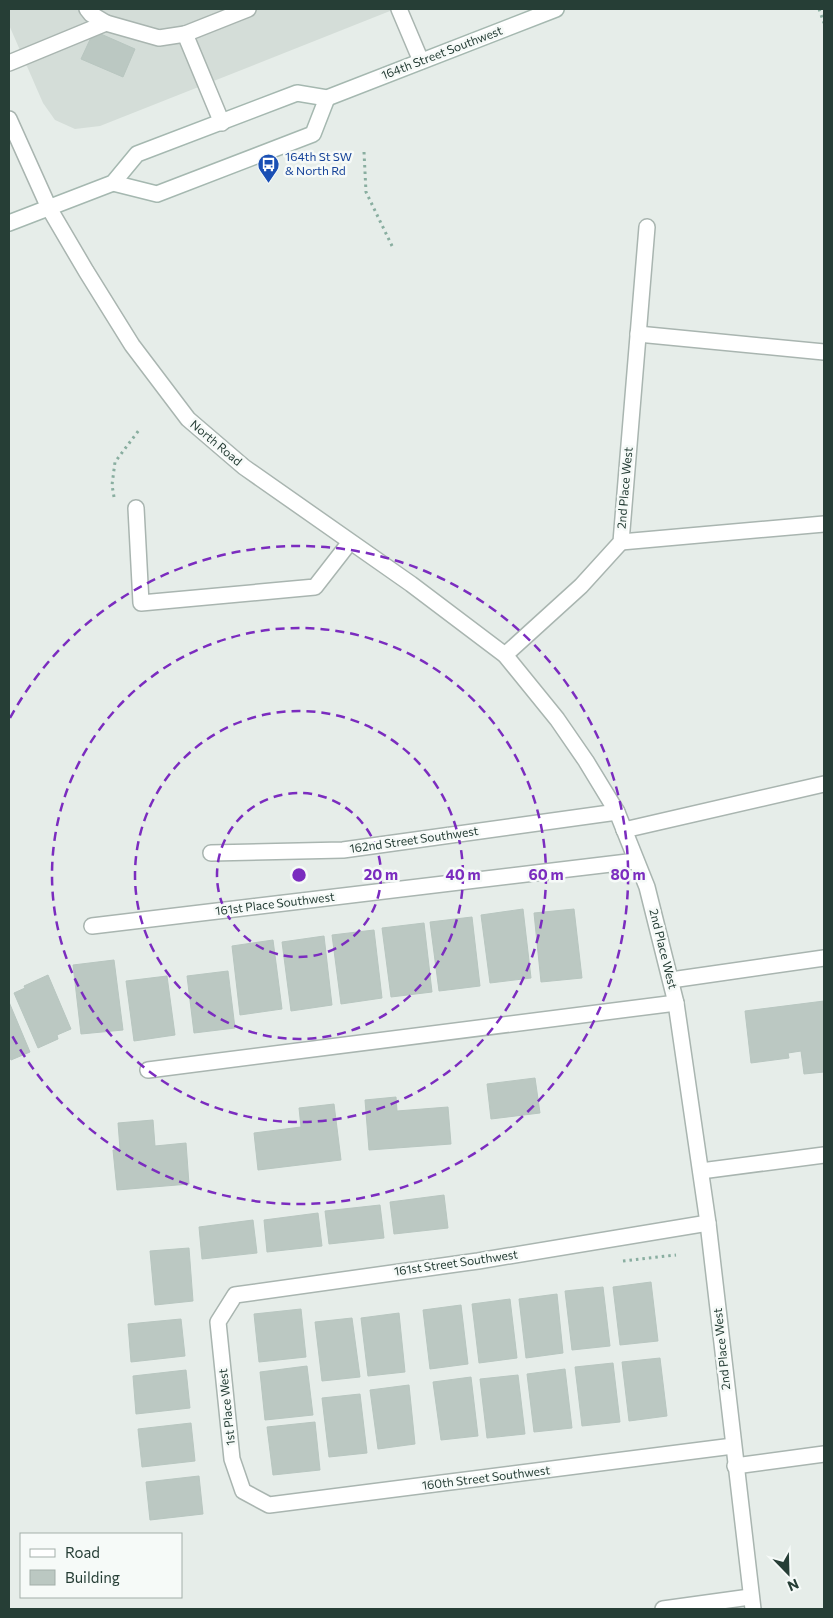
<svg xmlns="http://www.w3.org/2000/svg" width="833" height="1618" viewBox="0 0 833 1618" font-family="Commissioner,sans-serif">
	<rect width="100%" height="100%" fill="#e6ede9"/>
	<polygon fill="#d4ddd8" points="9,9 395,9 100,126 75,129 55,120 43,103 9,25"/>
	<g fill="#bbc8c2" stroke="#b8c6c0">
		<polygon points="94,31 135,49 123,77 81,59"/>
		<polygon points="523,909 531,978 490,983 481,915"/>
		<polygon points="574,909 582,978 541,982 534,913"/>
		<polygon points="472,917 480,986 439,991 430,922"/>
		<polygon points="424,923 432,992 391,997 382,928"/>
		<polygon points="374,930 382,998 341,1004 332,935"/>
		<polygon points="324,936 332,1005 291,1011 282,942"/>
		<polygon points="273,940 282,1009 240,1015 232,946"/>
		<polygon points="114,960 123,1030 81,1034 73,965"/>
		<polygon points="228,971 235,1028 194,1033 187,976"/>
		<polygon points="48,975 71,1029 57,1035 58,1039 38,1048 14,993 25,988 24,986"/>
		<polygon points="167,976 175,1035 134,1041 126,981"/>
		<polygon points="824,1001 824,1072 804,1074 801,1051 788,1053 789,1058 751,1063 745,1011"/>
		<polygon points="9,1002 30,1052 11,1060 9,1056"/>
		<polygon points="535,1078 540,1113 491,1119 487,1084"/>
		<polygon points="396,1097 397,1111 448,1107 451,1144 369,1150 365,1100"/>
		<polygon points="334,1104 341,1160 258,1170 254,1133 301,1127 299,1108"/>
		<polygon points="153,1120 155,1146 186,1143 189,1184 117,1190 113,1150 120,1149 118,1123"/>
		<polygon points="444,1195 448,1228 394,1234 390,1202"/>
		<polygon points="380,1205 384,1238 329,1244 325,1211"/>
		<polygon points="318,1213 322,1246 267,1252 264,1220"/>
		<polygon points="253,1220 257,1253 202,1259 199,1227"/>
		<polygon points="189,1248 193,1301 155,1305 150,1251"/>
		<polygon points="651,1282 658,1341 620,1345 613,1287"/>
		<polygon points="603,1287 610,1346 572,1350 565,1291"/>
		<polygon points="557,1294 563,1353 526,1358 519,1299"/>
		<polygon points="510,1299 517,1358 479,1363 472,1304"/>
		<polygon points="461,1305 468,1364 430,1369 423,1310"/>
		<polygon points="301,1309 306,1357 259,1362 254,1314"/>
		<polygon points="399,1313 405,1372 368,1376 361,1318"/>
		<polygon points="352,1318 360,1377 322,1381 315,1322"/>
		<polygon points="181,1319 185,1356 131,1362 128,1324"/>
		<polygon points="660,1358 667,1416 629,1421 622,1362"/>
		<polygon points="613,1363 620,1422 582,1426 575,1367"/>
		<polygon points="307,1366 313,1415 265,1420 260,1372"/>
		<polygon points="565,1369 572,1428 534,1432 527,1374"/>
		<polygon points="186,1370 190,1408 136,1414 133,1376"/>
		<polygon points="518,1375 525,1434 487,1438 480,1379"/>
		<polygon points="471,1377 478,1436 441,1440 433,1382"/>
		<polygon points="409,1385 415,1444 378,1449 370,1390"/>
		<polygon points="360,1394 367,1453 329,1457 322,1398"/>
		<polygon points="315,1422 320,1470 273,1475 267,1427"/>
		<polygon points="191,1423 195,1461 142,1467 138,1429"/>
		<polygon points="199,1476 203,1514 150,1520 146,1482"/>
	</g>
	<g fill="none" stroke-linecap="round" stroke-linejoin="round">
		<defs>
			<g id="service">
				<polyline points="87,9 91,14 106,23"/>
				<polyline points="399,9 421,61"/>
				<polyline points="9,63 106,23 159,38 185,34"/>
				<polyline points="222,123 185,34 248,9"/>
				<polyline points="638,334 824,352"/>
				<polyline points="148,1070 676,1003"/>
				<polyline points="663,1609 750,1597"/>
			</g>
			<g id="minor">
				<polyline points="136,508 141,603 315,587 350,542"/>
				<polyline points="621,542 824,524"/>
				<polyline points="505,655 581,586 621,542 647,227"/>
				<polyline points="624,830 824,784"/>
				<polyline points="211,853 343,850 617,812"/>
				<polyline points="92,926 636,861"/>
				<polyline points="671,980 824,958"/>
				<polyline points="701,1171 824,1155"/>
				<polyline points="708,1223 478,1261 235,1295 218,1322 232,1459 243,1491 269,1505 733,1446"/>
				<polyline points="735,1466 824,1454"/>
			</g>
			<polyline id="tertiary" points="9,119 49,208 86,271 132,345 188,419 244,467 411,584 505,655 557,719 586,761 617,812 647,887 676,1003 708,1223 753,1609"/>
			<g id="secondary">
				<polyline points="113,183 157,194 313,134 327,98"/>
				<polyline points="9,223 113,183 137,154 297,93 327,98 556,9"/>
			</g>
		</defs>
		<use href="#service" stroke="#a9b5b0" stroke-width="18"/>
		<use href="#minor" stroke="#a9b5b0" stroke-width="18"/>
		<use href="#tertiary" stroke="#a9b5b0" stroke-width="18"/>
		<use href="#secondary" stroke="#a5b8b0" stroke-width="18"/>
		<g stroke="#89aea0" stroke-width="3" stroke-dasharray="2.5 4" stroke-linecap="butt">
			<polyline points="819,9 824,23"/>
			<polyline points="364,152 366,192 393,248"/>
			<polyline points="114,497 112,485 115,462 139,430"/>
			<polyline points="623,1261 676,1255"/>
		</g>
		<use href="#service" stroke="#fff" stroke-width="15"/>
		<use href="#minor" stroke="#fff" stroke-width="15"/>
		<use href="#tertiary" stroke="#fff" stroke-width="15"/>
		<use href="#secondary" stroke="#fff" stroke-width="15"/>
	</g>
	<g fill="none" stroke="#7b2cbf" stroke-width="2.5" stroke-dasharray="9 6">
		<circle cx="299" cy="875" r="82"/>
		<circle cx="299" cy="875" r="164"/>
		<circle cx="299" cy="875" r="247"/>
		<path d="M10 718A329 329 0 1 1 10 1032"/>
	</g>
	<defs>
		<symbol id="bus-pin" viewBox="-11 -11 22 30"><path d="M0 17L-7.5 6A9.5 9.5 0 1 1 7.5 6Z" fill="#1a4fb4" stroke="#f6faf8"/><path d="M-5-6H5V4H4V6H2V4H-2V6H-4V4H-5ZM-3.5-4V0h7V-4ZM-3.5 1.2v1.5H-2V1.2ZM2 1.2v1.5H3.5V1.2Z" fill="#fff"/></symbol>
	</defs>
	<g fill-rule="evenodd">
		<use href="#bus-pin" x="256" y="152" width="25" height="34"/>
	</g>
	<g text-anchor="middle" stroke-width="5" stroke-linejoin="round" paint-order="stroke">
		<g font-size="12" fill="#263e36" stroke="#f6faf8">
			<text transform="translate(442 53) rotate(-21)" y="4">164th Street Southwest</text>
			<text transform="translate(216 443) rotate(40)" y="4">North Road</text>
			<text transform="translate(625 488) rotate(-85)" y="4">2nd Place West</text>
			<text transform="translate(414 840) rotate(-8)" y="4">162nd Street Southwest</text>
			<text transform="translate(275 904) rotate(-7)" y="4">161st Place Southwest</text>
			<text transform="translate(663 949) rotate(76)" y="4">2nd Place West</text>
			<text transform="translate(456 1263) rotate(-8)" y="4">161st Street Southwest</text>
			<text transform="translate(722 1349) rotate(-96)" y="4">2nd Place West</text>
			<text transform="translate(227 1407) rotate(-96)" y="4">1st Place West</text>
			<text transform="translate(486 1478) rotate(-7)" y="4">160th Street Southwest</text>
		</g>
		<g font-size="12" fill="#164399" stroke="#f6faf8" text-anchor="start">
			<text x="285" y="161">164th St SW<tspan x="285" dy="14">&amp; North Rd</tspan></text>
		</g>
	</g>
	<circle cx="299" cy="875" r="8" fill="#7b2cbf" stroke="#f6faf8" stroke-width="2.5"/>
	<g font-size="15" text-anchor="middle" font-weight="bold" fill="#7b2cbf" stroke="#f6faf8" stroke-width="5" stroke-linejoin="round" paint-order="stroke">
		<text x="381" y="880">20 m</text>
		<text x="463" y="880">40 m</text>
		<text x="546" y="880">60 m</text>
		<text x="628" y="880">80 m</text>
	</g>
	<rect width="833" height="1618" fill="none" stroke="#263e36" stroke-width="20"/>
	<rect x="20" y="1533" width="162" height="65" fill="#f6faf8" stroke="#a3afaa"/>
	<rect x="30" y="1549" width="25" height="8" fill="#ffffff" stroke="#a3afaa"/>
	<text x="65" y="1558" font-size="15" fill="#263e36">Road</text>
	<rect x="30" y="1570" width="25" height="15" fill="#bbc8c2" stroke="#a3afaa"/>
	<text x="65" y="1583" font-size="15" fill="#263e36">Building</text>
	<g transform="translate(788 1573) rotate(157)" stroke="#f6faf8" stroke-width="4" paint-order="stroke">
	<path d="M0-4L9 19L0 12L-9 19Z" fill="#263e36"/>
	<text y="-8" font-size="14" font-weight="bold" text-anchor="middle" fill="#263e36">N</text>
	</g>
</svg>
